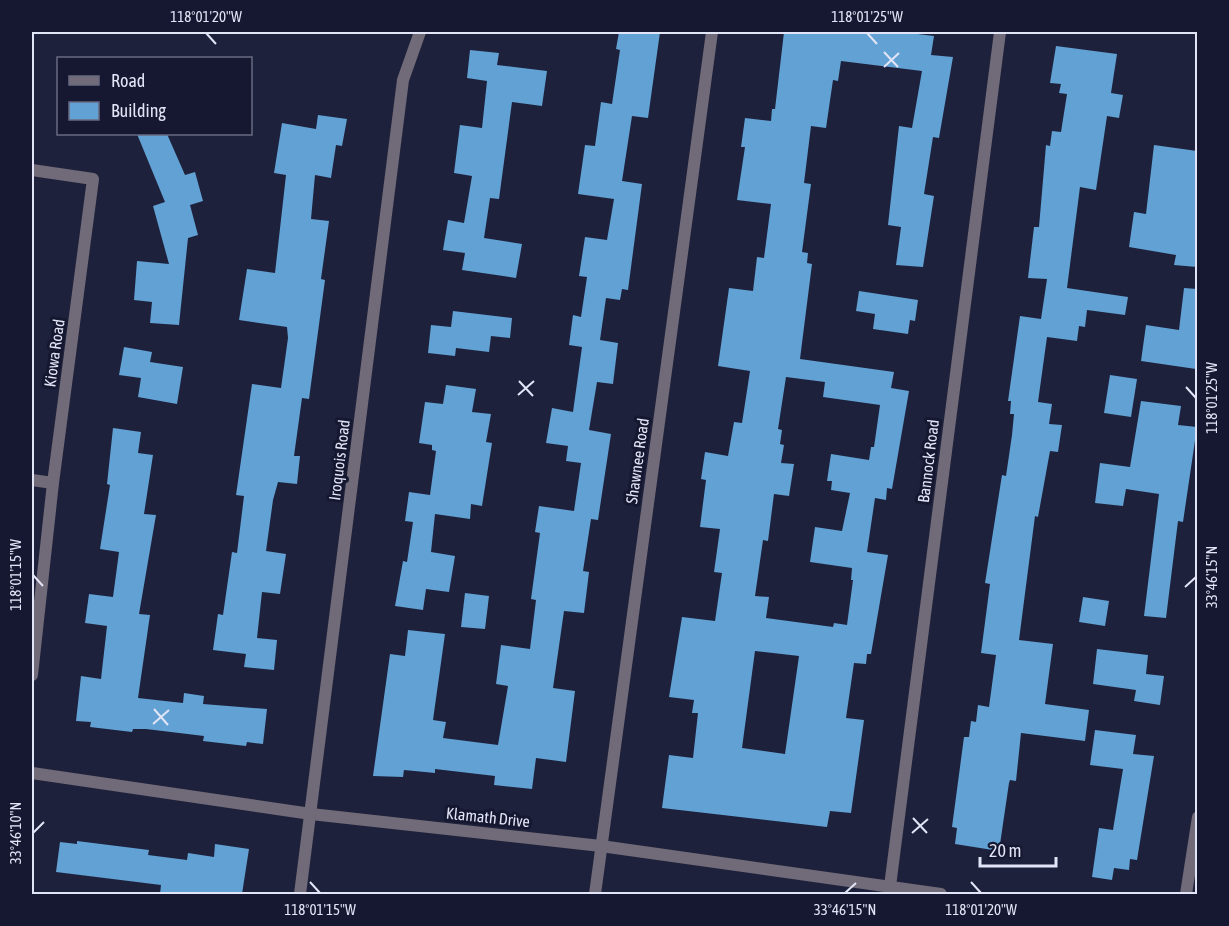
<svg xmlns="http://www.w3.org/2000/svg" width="1229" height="926" viewBox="0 0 1229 926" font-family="'Asap Condensed',sans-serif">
	<rect width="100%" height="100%" fill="#1e213b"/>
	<g fill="#62a1d4" fill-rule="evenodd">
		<polygon points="619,32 660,32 648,118 632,116 622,181 642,184 628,290 622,289 620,300 606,298 600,340 618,343 613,384 597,382 589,430 611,434 598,520 591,519 583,571 589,572 584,613 564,611 553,688 575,691 566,762 536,758 532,789 494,785 495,776 435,769 435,773 404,770 403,777 373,776 390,654 405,656 408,630 445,634 433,720 446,722 443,738 498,745 508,686 496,684 501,645 530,649 536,600 531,599 540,533 535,532 539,506 574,511 581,463 566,461 568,446 546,443 552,408 573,412 582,347 569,345 573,315 581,317 587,277 579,276 585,237 607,240 614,199 578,194 585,145 595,146 601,102 612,104 620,50 616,49"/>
		<path d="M784,32H901L934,36L931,55L953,57L939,138L933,137L924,194L934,196L923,267L896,265L901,227L888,225L899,126L912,128L922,71L841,61L838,81L833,80L826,128L811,126L804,183L811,184L802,252L808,253L807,263L812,264L800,359L894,372L891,388L909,391L892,489L887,488L886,500L875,498L867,552L888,555L871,654H867L866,664L854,663L846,718L864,720L851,813L830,811L827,827L662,808L669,755L693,758L698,713H692L694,700L669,697L682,617L715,621L722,573L714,572L720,529L700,527L706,480L701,479L705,452L728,456L734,422L742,423L750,371L718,366L729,288L753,291L757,257L764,258L771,204L737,200L745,147H741L745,118L771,121L772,109H775ZM786,377L825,382L823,397L880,405L874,447H871L869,460L831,454L827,481H832L831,490L850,493L842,531L815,527L810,562L852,568L851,580H853L847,625L834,623L833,627L766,618L769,597L755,596L763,540L768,541L774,494L789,496L794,464L781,463L784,445L780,444L782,430L778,429ZM755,651L799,656L785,754L742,748Z"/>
		<polygon points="1056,46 1117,54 1111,93 1123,95 1119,118 1107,116 1096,190 1080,187 1067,288 1128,297 1125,315 1087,310 1085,327 1079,326 1077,341 1047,337 1038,402 1052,404 1049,424 1062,425 1058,452 1050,451 1038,517 1035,516 1019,640 1053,644 1045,704 1089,710 1085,741 1021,733 1016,781 1010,780 1009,783 999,851 955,844 957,828 952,827 964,737 969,737 971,721 976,722 978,705 989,707 996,655 981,653 990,584 985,583 1002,475 1006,476 1012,435 1014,414 1010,414 1011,401 1008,401 1020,316 1041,319 1047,279 1028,278 1034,227 1039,227 1046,145 1050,146 1052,131 1061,132 1067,94 1059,93 1061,84 1050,83"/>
		<polygon points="470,50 499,53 497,65 547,71 542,106 512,102 499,199 490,198 484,238 522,244 516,278 462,270 465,253 443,250 448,220 464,223 472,176 454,173 460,125 482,128 487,81 467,78"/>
		<polygon points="318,115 347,119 342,146 336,145 331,178 315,175 311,219 329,221 321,279 325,280 309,399 302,398 294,456 300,456 297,484 278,482 273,500 266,551 286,554 280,594 262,592 257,638 277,640 274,670 244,667 246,654 213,650 218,614 223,615 232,552 237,553 244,496 236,495 252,384 281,388 288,338 287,327 239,320 247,269 275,273 286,175 274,173 282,123 316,129"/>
		<polygon points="137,134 167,134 185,175 195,172 203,201 190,205 198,235 188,238 179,325 150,323 152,302 134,300 137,261 169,264 153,206 165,202"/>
		<polygon points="1154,145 1197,151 1197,267 1174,265 1176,255 1129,247 1134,212 1146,214"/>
		<polygon points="1184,288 1197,289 1196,369 1141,361 1146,325 1179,330"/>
		<polygon points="859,291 918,300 915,321 910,320 908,334 873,329 875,314 856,311"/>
		<polygon points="453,311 512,318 510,338 491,336 489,352 456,348 455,356 428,353 431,325 451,327"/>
		<polygon points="124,347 152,352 150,362 183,367 177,404 138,397 141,378 119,375"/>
		<polygon points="1110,375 1137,379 1131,417 1104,413"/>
		<polygon points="446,385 476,389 472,412 491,414 486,442 492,443 482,506 471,504 470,519 435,514 431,552 455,556 449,592 426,589 423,610 395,606 403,561 407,562 413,522 405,521 409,492 430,495 436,451 432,450 432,445 419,443 425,402 443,404"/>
		<polygon points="1141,401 1181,406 1178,425 1197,427 1183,522 1178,521 1166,618 1144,616 1159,494 1126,489 1123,506 1095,503 1100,463 1130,467"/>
		<polygon points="113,428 141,432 138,453 153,455 144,514 156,515 139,614 150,615 138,698 183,703 184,693 204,696 203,704 267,709 263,744 247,742 246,746 203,741 204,736 146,729 133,729 132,732 90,727 91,722 76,721 81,676 101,679 107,626 85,623 89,594 113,597 119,552 100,549 110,485 107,484"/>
		<polygon points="465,593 489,596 485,629 461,627"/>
		<polygon points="1083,597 1109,601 1105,626 1079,622"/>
		<polygon points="1097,649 1148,655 1146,674 1164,676 1160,705 1134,701 1136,690 1093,684"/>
		<polygon points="1095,730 1136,735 1133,754 1154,756 1137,860 1130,859 1129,870 1114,868 1112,880 1092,877 1099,828 1113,830 1123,769 1090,765"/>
		<polygon points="77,841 149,850 148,855 187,860 188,853 214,857 215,844 249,849 242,894 160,894 161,885 56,872 60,842 77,844"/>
	</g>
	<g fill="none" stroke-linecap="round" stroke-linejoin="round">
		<g stroke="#716a78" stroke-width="12">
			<polyline points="32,170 93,179 53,483 32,675"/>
			<polyline points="32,480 53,483"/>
			<polyline points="32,773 311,814 601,846 941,894"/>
			<polyline points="300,894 403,80 420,32"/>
			<polyline points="595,894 712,32"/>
			<polyline points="889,894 1000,32"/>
			<polyline points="1186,894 1198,817"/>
		</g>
	</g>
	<path fill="none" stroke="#e2e5f7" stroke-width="2" d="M206,33L216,44M867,33L877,44M884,52L898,67M884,67L899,53M519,381L533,396M1186,387L1196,398M518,395L534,381M33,575L43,586M1185,587L1196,577M154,709L168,725M153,724L169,710M913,818L927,833M33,833L44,822M912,833L928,819M310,882L320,893M971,882L981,893M845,893L856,883"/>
	<g text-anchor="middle" stroke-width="6" stroke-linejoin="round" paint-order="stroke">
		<g font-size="16" fill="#e2e5f7" stroke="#151830">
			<text transform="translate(54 353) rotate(-82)" y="6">Kiowa Road</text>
			<text transform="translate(339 460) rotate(-83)" y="6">Iroquois Road</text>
			<text transform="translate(637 461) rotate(-82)" y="6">Shawnee Road</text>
			<text transform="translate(928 461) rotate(-83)" y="6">Bannock Road</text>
			<text transform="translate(488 817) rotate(6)" y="6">Klamath Drive</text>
		</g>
	</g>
	<rect width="1229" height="926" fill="none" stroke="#151830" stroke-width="66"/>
	<rect x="57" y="57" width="195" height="78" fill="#151830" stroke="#676a80" stroke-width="1.5"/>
	<rect x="69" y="76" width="30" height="9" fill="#716a78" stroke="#676a80" stroke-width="1.5"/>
	<text x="111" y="87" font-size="18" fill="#e2e5f7">Road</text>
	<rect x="69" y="102" width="30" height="18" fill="#62a1d4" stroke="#676a80" stroke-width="1.5"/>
	<text x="111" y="117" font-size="18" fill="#e2e5f7">Building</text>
	<path d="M980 857v9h76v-9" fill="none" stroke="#e2e5f7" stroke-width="3"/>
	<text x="989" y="857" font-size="18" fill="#e2e5f7" stroke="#151830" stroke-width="4.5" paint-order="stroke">20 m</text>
	<rect x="33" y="33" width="1163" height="860" fill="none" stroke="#e2e5f7" stroke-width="2"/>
	<g font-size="15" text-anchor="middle" fill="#e2e5f7">
		<text x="206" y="22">118°01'20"W</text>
		<text x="867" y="22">118°01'25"W</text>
		<text transform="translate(1212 398) rotate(-90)" y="5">118°01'25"W</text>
		<text transform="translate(16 575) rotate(-90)" y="5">118°01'15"W</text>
		<text transform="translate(1212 577) rotate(-90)" y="5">33°46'15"N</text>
		<text transform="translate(16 833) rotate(-90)" y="5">33°46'10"N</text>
		<text x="320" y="915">118°01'15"W</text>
		<text x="845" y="915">33°46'15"N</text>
		<text x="981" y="915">118°01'20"W</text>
	</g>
</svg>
